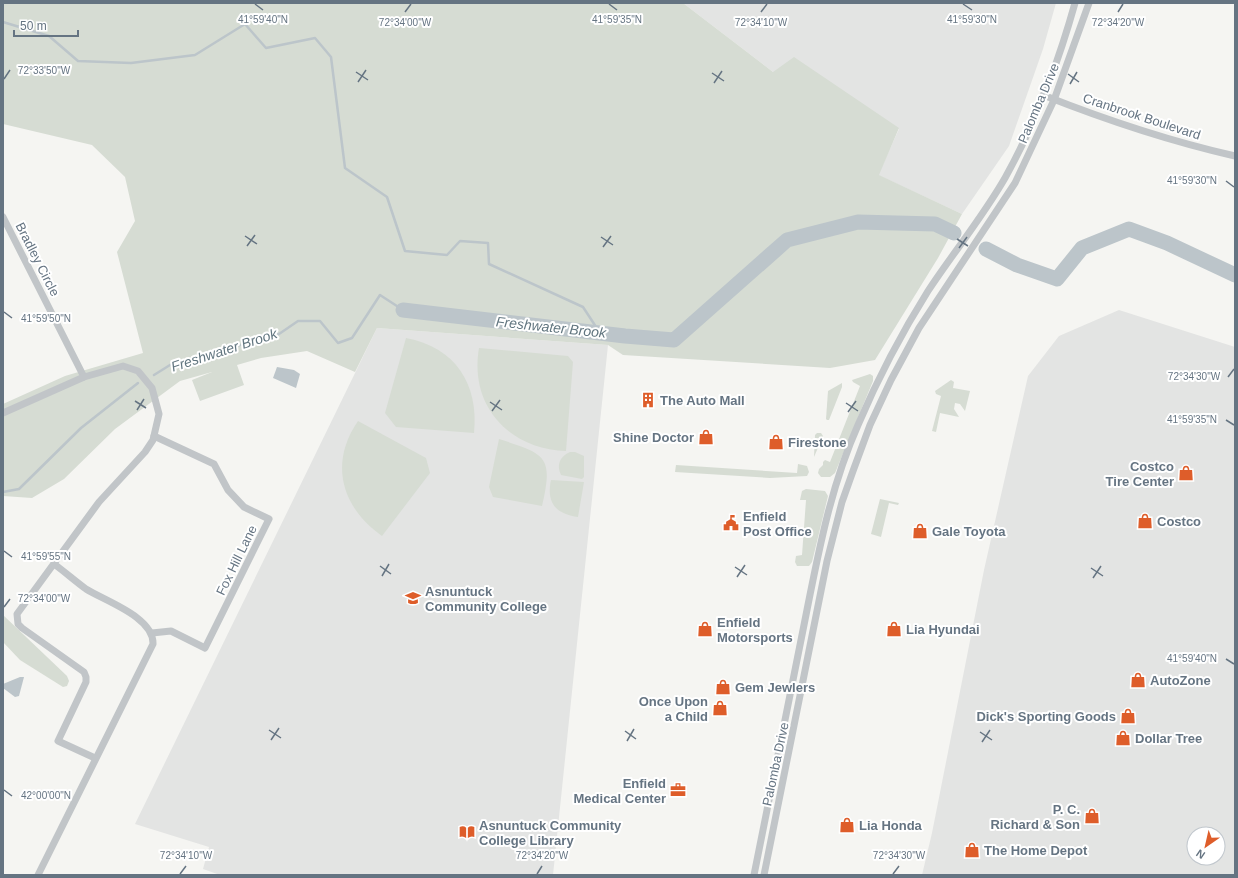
<svg xmlns="http://www.w3.org/2000/svg" width="1238" height="878" viewBox="0 0 1238 878" font-family="Helvetica,sans-serif">
	<rect width="100%" height="100%" fill="#f5f5f2"/>
	<g fill="#e3e4e3" fill-rule="evenodd">
		<polygon points="683,3 1056,3 1043,49 1009,146 962,214 878,175 899,129 773,72"/>
		<path d="M1119,310L1235,347V875H922L932,833L984,570L1028,376L1059,336ZM1194,834H1218V858H1194Z"/>
		<polygon points="377,328 608,345 553,875 220,875 203,869 209,847 135,824"/>
	</g>
	<g fill="#d6dcd3">
		<polygon points="3,3 683,3 773,72 794,57 899,128 879,175 962,214 938,258 875,360 830,368 623,355 608,345 377,328 355,372 307,351 261,358 237,365 244,385 200,401 192,380 212,372 180,381 115,429 64,479 32,498 3,496 3,404 65,376 143,353 117,252 135,221 125,177 92,145 3,124"/>
		<path d="M406,338C455,347 479,384 474,433L396,427L385,413Z"/>
		<path d="M479,348L568,356L573,362L566,451C509,449 469,406 479,348Z"/>
		<polygon points="870,374 873,376 873,381 835,473 830,477 821,477 818,473 819,469 823,465 823,462 825,460 830,462 860,386 853,382 852,380"/>
		<polygon points="951,380 954,382 953,388 970,391 965,411 960,404 955,403 954,409 959,417 940,413 936,432 932,431 941,396 936,394 935,391"/>
		<polygon points="842,383 842,387 829,420 827,420 826,419 828,391"/>
		<path d="M358,421L426,458L430,473L382,536C341,507 329,463 358,421Z"/>
		<polygon points="817,433 821,433 823,436 814,457 815,435"/>
		<path d="M499,439C545,454 554,455 542,506L493,497L489,487Z"/>
		<path d="M570,452H575L584,456V477L582,479L561,475C556,465 560,456 570,452Z"/>
		<polygon points="798,464 807,466 809,472 807,476 770,478 675,472 676,465 797,473"/>
		<path d="M551,480L584,482L578,517C556,514 546,503 551,480Z"/>
		<polygon points="806,489 825,491 828,496 812,562 809,566 797,566 795,562 796,556 802,555 806,500 800,500 802,491"/>
		<polygon points="880,499 899,503 898,505 889,503 881,537 871,534"/>
		<polygon points="3,615 67,676 69,681 67,686 63,687 20,660 3,642"/>
	</g>
	<g fill="#bcc5ca">
		<polygon points="277,367 294,370 300,374 296,388 273,378"/>
		<polygon points="20,677 24,677 19,696 15,697 3,688 3,684"/>
	</g>
	<g fill="none" stroke-linecap="round" stroke-linejoin="round">
		<g stroke="#bcc5ca" stroke-width="2.5">
			<polyline points="3,22 49,36 78,61 131,63 195,55 245,24 266,48 315,38 331,57 345,168 387,197 405,251 447,255 460,241 488,243 489,264 583,307 600,333"/>
			<polyline points="154,375 170,365 279,334 298,321 320,321 338,343 352,338 380,295 403,310"/>
			<polyline points="3,492 19,489 81,428 138,383"/>
		</g>
		<g stroke="#bcc5ca" stroke-width="15">
			<polyline points="986,249 1017,265 1057,279 1082,248 1129,229 1167,243 1235,275"/>
			<polyline points="403,310 625,336 674,340 787,240 858,222 935,224 954,233"/>
		</g>
		<g stroke="#c1c5c8" stroke-width="7">
			<path d="M1043,95C1106,120 1169,141 1235,156"/>
			<polyline points="3,217 84,377"/>
			<polyline points="3,413 84,377 123,366 138,371 152,388 159,414 153,440 145,452 99,502 17,614 18,624 22,628 84,672 86,677 86,682 58,741 95,758"/>
			<polyline points="152,633 171,631 205,648 269,519 244,507 228,490 214,464 154,436"/>
			<path d="M38,875L153,644C154,617 105,601 86,589C75,581 65,572 54,564"/>
			<path d="M754,875C771,793 787,711 803,630C817,560 829,490 858,425C878,378 901,334 928,291C953,253 982,218 1005,178C1036,122 1058,64 1075,3"/>
			<polyline points="764,875 827,561 842,502 853,471 870,425 891,380 919,328 1015,183 1054,100 1089,3"/>
		</g>
	</g>
	<path fill="none" stroke="#657482" stroke-width="1.5" d="M255,4L263,10M609,4L617,10M963,4L972,10M405,12L411,4M761,12L767,4M1118,12L1123,4M356,72L368,80M712,73L724,81M1068,74L1079,82M4,79L10,70M358,82L366,70M714,83L722,71M1070,84L1077,72M1226,181L1234,187M245,236L257,244M601,237L613,245M957,239L968,246M247,246L255,235M603,247L611,236M959,248L967,237M4,312L12,318M1228,377L1234,369M135,401L146,408M490,402L502,410M846,403L858,411M137,410L144,399M492,411L500,400M848,412L856,401M1226,420L1234,425M4,551L12,557M380,566L391,574M735,567L747,575M1091,568L1103,576M382,576L389,564M737,577L745,565M1093,578L1101,566M4,607L10,599M1226,659L1234,664M269,730L281,738M625,731L636,739M980,732L992,740M271,740L279,728M627,741L634,729M982,742L990,730M4,790L12,796M180,874L186,866M537,874L542,866M893,874L899,866"/>
	<defs>
		<symbol id="building-bare" viewBox="-9 -9 18 18"><path d="M-4-6H4V6H1V3H-1V6H-4ZM-2.5-4.3h1.7v1.8h-1.7ZM.8-4.3h1.7v1.8H.8ZM-2.5-1h1.7V.8h-1.7ZM.8-1h1.7V.8H.8Z" fill="#de5d2a" stroke="#fff" stroke-width="2.5" paint-order="stroke"/></symbol>
		<symbol id="shop-bare" viewBox="-9 -9 18 18"><path d="M-5-2.5h2.3a2.7 3.5 0 0 1 5.4 0H5L5.5 6h-11ZM-1.5-2.5h3a1.5 2.3 0 0 0-3 0Z" fill="#de5d2a" stroke="#fff" stroke-width="2.5" paint-order="stroke"/></symbol>
		<symbol id="civic-bare" viewBox="-9 -9 18 18"><path d="M-.6-6.5H3V-4.5H.6V-3L4-1V1h2V6H-6V1h2V-1L-.6-3ZM-1.2 2.5V6h2.4V2.5Z" fill="#de5d2a" stroke="#fff" stroke-width="2.5" paint-order="stroke"/></symbol>
		<symbol id="university-bare" viewBox="-9 -9 18 18"><path d="M0-5L7-2L0 1L-7-2ZM-4 1L0 2.5L4 1V4Q0 6-4 4Z" fill="#de5d2a" stroke="#fff" stroke-width="2.5" paint-order="stroke"/></symbol>
		<symbol id="office-bare" viewBox="-9 -9 18 18"><path d="M-6-3h4V-5.5h4V-3h4V5H-6ZM-1-4.5V-3h2v-1.5ZM-6 0V1H6V0Z" fill="#de5d2a" stroke="#fff" stroke-width="2.5" paint-order="stroke"/></symbol>
		<symbol id="library-bare" viewBox="-9 -9 18 18"><path d="M-6-4Q-3-5.5-.7-3.5V5Q-3 3-6 4ZM6-4Q3-5.5 .7-3.5V5Q3 3 6 4Z" fill="#de5d2a" stroke="#fff" stroke-width="2.5" paint-order="stroke"/></symbol>
	</defs>
	<g fill-rule="evenodd">
		<use href="#building-bare" x="637" y="389" width="22" height="22"/>
		<use href="#shop-bare" x="695" y="426" width="22" height="22"/>
		<use href="#shop-bare" x="765" y="431" width="22" height="22"/>
		<use href="#shop-bare" x="1175" y="462" width="22" height="22"/>
		<use href="#shop-bare" x="1134" y="510" width="22" height="22"/>
		<use href="#civic-bare" x="720" y="512" width="22" height="22"/>
		<use href="#shop-bare" x="909" y="520" width="22" height="22"/>
		<use href="#university-bare" x="402" y="587" width="22" height="22"/>
		<use href="#shop-bare" x="694" y="618" width="22" height="22"/>
		<use href="#shop-bare" x="883" y="618" width="22" height="22"/>
		<use href="#shop-bare" x="1127" y="669" width="22" height="22"/>
		<use href="#shop-bare" x="712" y="676" width="22" height="22"/>
		<use href="#shop-bare" x="709" y="697" width="22" height="22"/>
		<use href="#shop-bare" x="1117" y="705" width="22" height="22"/>
		<use href="#shop-bare" x="1112" y="727" width="22" height="22"/>
		<use href="#office-bare" x="667" y="779" width="22" height="22"/>
		<use href="#shop-bare" x="1081" y="805" width="22" height="22"/>
		<use href="#shop-bare" x="836" y="814" width="22" height="22"/>
		<use href="#library-bare" x="456" y="821" width="22" height="22"/>
		<use href="#shop-bare" x="961" y="839" width="22" height="22"/>
	</g>
	<g text-anchor="middle" stroke-width="4" stroke-linejoin="round" paint-order="stroke">
		<g font-size="13" fill="#657482" stroke="#fff">
			<text transform="translate(1038 103) rotate(-67)" y="5">Palomba Drive</text>
			<text transform="translate(1142 116) rotate(18)" y="5">Cranbrook Boulevard</text>
			<text transform="translate(38 259) rotate(63)" y="5">Bradley Circle</text>
			<text transform="translate(236 560) rotate(-64)" y="5">Fox Hill Lane</text>
			<text transform="translate(775 764) rotate(-78)" y="5">Palomba Drive</text>
		</g>
		<g font-size="13" font-weight="bold" fill="#657482" stroke="#fff" text-anchor="start">
			<text x="660" y="405">The Auto Mall</text>
			<text x="694" y="442" text-anchor="end">Shine Doctor</text>
			<text x="788" y="447">Firestone</text>
			<text x="1174" y="471" text-anchor="end">Costco<tspan x="1174" dy="15">Tire Center</tspan></text>
			<text x="743" y="521">Enfield<tspan x="743" dy="15">Post Office</tspan></text>
			<text x="1157" y="526">Costco</text>
			<text x="932" y="536">Gale Toyota</text>
			<text x="425" y="596">Asnuntuck<tspan x="425" dy="15">Community College</tspan></text>
			<text x="717" y="627">Enfield<tspan x="717" dy="15">Motorsports</tspan></text>
			<text x="906" y="634">Lia Hyundai</text>
			<text x="1150" y="685">AutoZone</text>
			<text x="735" y="692">Gem Jewlers</text>
			<text x="708" y="706" text-anchor="end">Once Upon<tspan x="708" dy="15">a Child</tspan></text>
			<text x="1116" y="721" text-anchor="end">Dick's Sporting Goods</text>
			<text x="1135" y="743">Dollar Tree</text>
			<text x="666" y="788" text-anchor="end">Enfield<tspan x="666" dy="15">Medical Center</tspan></text>
			<text x="1080" y="814" text-anchor="end">P. C.<tspan x="1080" dy="15">Richard &amp; Son</tspan></text>
			<text x="479" y="830">Asnuntuck Community<tspan x="479" dy="15">College Library</tspan></text>
			<text x="859" y="830">Lia Honda</text>
			<text x="984" y="855">The Home Depot</text>
		</g>
		<g font-size="14" font-style="italic" fill="#61757f" stroke="#fff">
			<text transform="translate(551 327) rotate(6)" y="5">Freshwater Brook</text>
			<text transform="translate(224 350) rotate(-18)" y="5">Freshwater Brook</text>
		</g>
	</g>
	<g font-size="10" text-anchor="middle" fill="#657482" stroke="#fff" stroke-width="4" stroke-linejoin="round" paint-order="stroke">
		<text x="263" y="23">41°59'40"N</text>
		<text x="617" y="23">41°59'35"N</text>
		<text x="972" y="23">41°59'30"N</text>
		<text x="405" y="26">72°34'00"W</text>
		<text x="761" y="26">72°34'10"W</text>
		<text x="1118" y="26">72°34'20"W</text>
		<text x="44" y="74">72°33'50"W</text>
		<text x="1192" y="184">41°59'30"N</text>
		<text x="46" y="322">41°59'50"N</text>
		<text x="1194" y="380">72°34'30"W</text>
		<text x="1192" y="423">41°59'35"N</text>
		<text x="46" y="560">41°59'55"N</text>
		<text x="44" y="602">72°34'00"W</text>
		<text x="1192" y="662">41°59'40"N</text>
		<text x="46" y="799">42°00'00"N</text>
		<text x="186" y="859">72°34'10"W</text>
		<text x="542" y="859">72°34'20"W</text>
		<text x="899" y="859">72°34'30"W</text>
	</g>
	<rect width="1238" height="878" fill="none" stroke="#657482" stroke-width="8"/>
	<g transform="translate(1206 846) rotate(214)"><circle r="19" fill="#ffffff" stroke="#c1c7cd"/>
	<path d="M0-3L7 15L0 10L-7 15Z" fill="#de5d2a"/>
	<text y="-6" font-size="11" font-weight="bold" text-anchor="middle" fill="#657482">N</text>
	</g>
	<path d="M14 30v6h64v-6" fill="none" stroke="#657482" stroke-width="2"/>
	<text x="20" y="30" font-size="12" fill="#657482" stroke="#ffffff" stroke-width="3" paint-order="stroke">50 m</text>
</svg>
